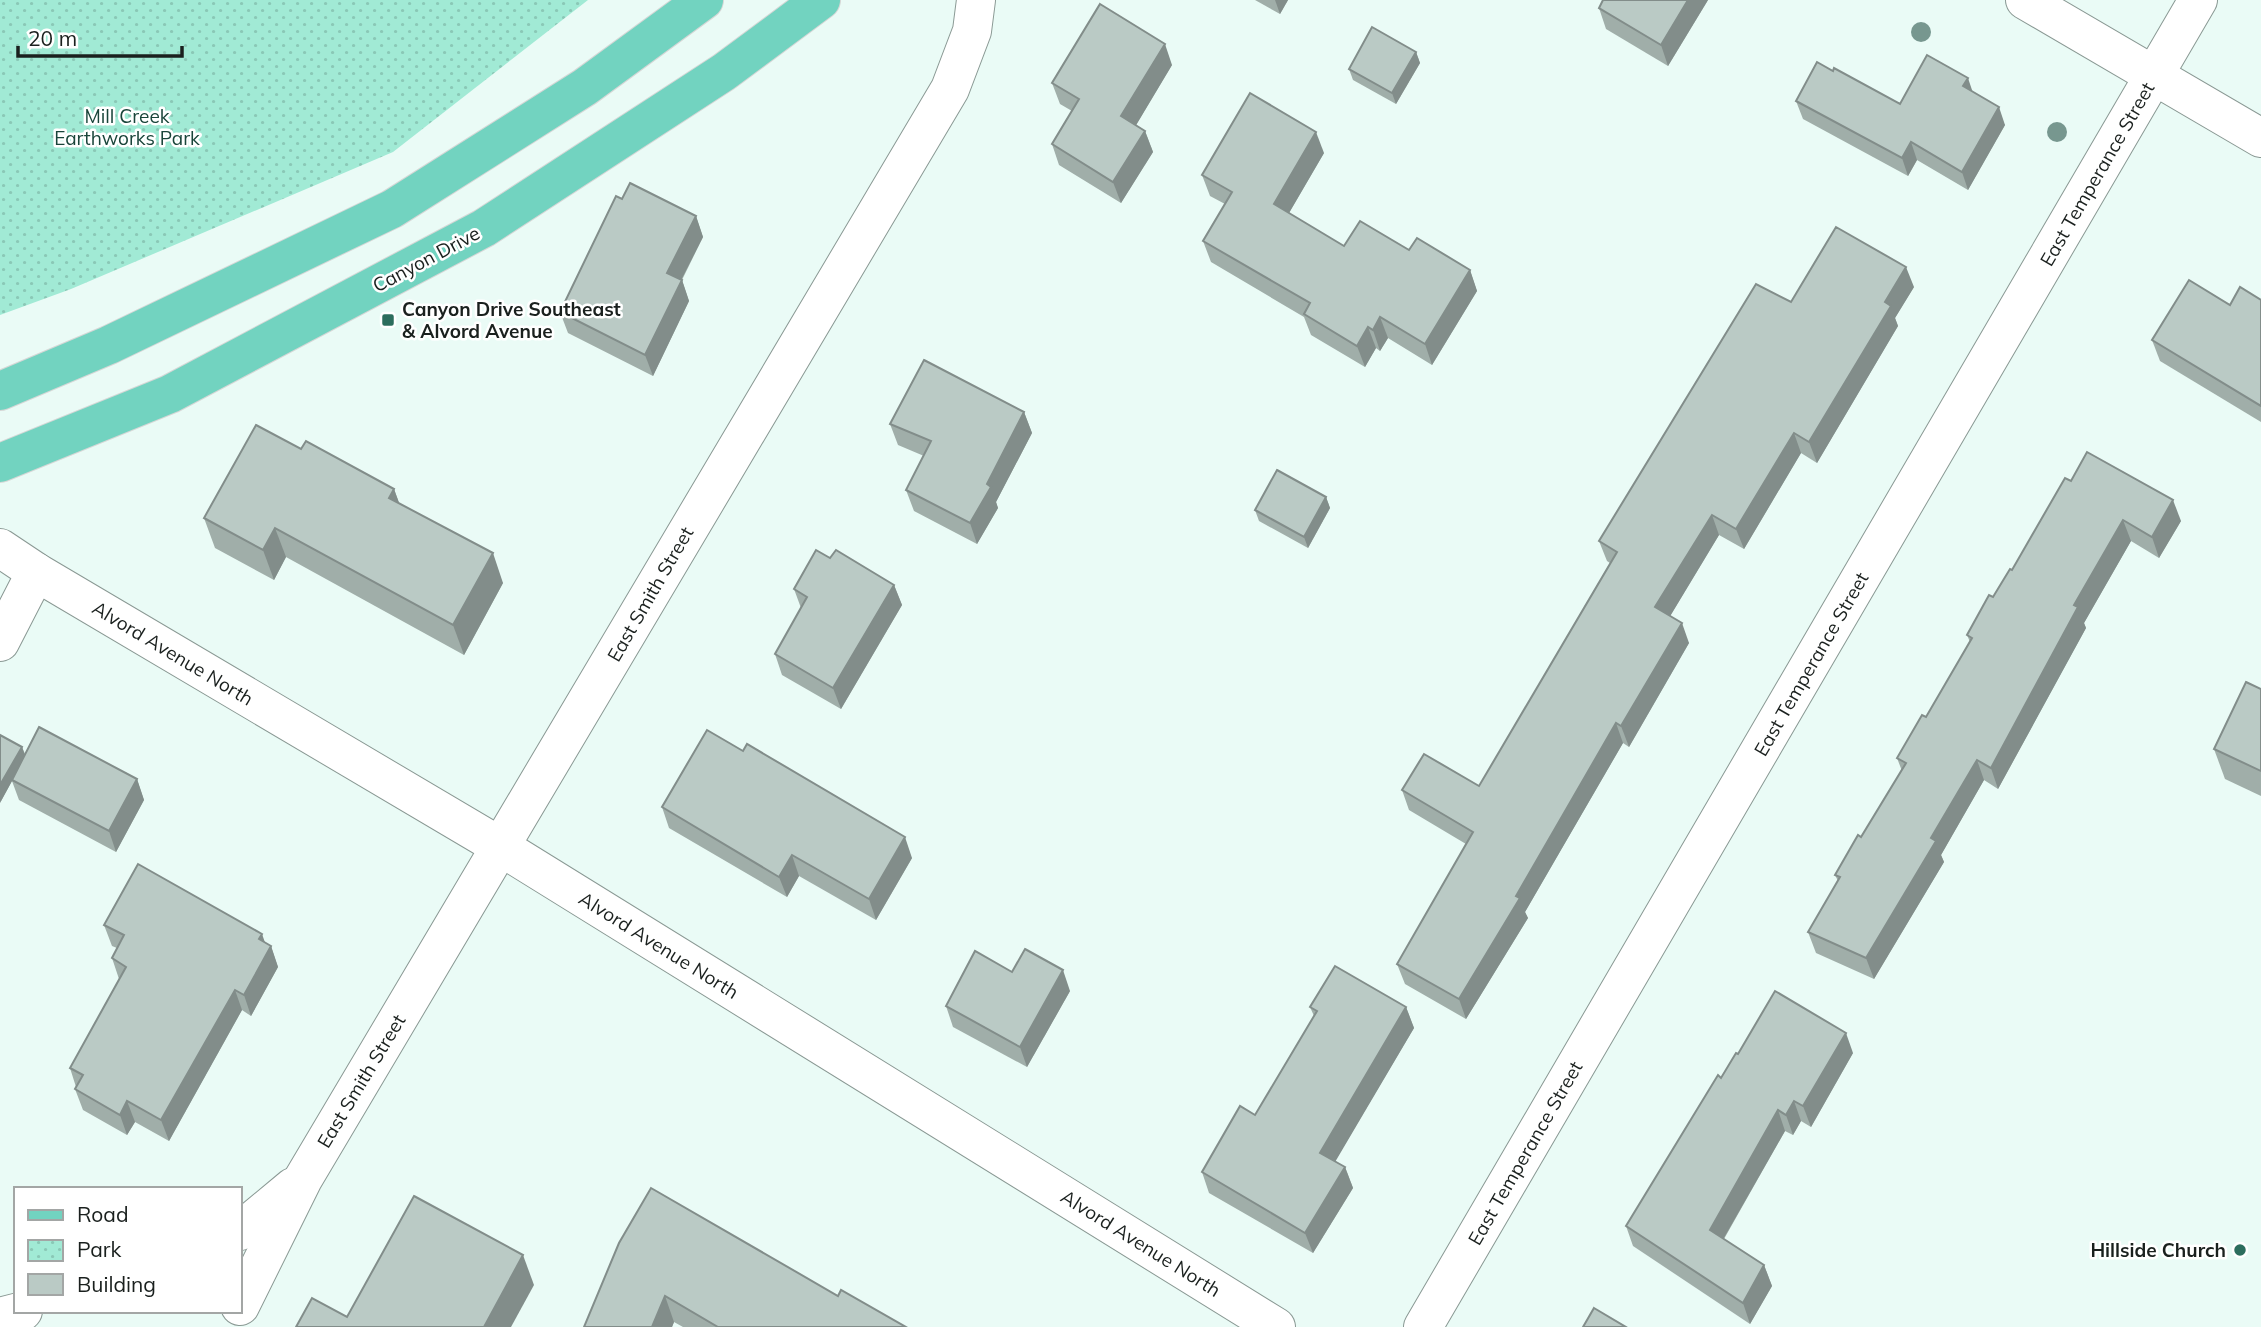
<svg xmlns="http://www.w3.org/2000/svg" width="2261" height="1327" viewBox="0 0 2261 1327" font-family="Mulish,sans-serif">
	<defs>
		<pattern id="park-dots" width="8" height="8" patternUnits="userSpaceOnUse" patternTransform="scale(1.75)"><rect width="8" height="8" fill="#a1ead5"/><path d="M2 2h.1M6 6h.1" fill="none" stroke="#8ac8b6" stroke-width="1.8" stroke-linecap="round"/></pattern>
	</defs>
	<rect width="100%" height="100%" fill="#eafbf6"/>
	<polygon fill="url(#park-dots)" points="0,0 588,0 393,152 71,289 0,315"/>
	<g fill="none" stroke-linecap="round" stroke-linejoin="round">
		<defs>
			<g id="minor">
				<polyline points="2025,0 2261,138"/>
				<polyline points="0,548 36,572 501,847 1276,1327"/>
				<polyline points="0,642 36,572"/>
				<polyline points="240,1231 293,1187"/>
				<polyline points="240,1306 303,1179 950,89 972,31 976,0"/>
				<polyline points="0,1317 23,1311"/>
				<polyline points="1423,1327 2198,0"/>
			</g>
			<g id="major">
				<polyline points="0,391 109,345 392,209 585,87 704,0"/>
				<polyline points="0,463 170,394 484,228 724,72 821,0"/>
			</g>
		</defs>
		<use href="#minor" stroke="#8a9994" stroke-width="40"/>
		<use href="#major" stroke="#d6d7d6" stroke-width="40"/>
		<use href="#minor" stroke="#fff" stroke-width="38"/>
		<use href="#major" stroke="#72d3c0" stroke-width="38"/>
	</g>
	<g fill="#77978f">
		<circle cx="1921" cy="32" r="10"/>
		<circle cx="2057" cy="132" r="10"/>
	</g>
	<g fill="#a0aea9">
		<polygon points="1255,0 1288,0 1280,14"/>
		<polygon points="1603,0 1708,0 1668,66 1606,29 1599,8"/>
		<polygon points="1416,52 1420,63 1396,104 1353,80 1349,69"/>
		<polygon points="1172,65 1136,125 1145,131 1153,152 1121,203 1059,165 1052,144 1072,111 1060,104 1052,83"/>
		<polygon points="1973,92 2005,125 1968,190 1917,160 1908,176 1803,119 1796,101 1900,104"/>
		<polygon points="1324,153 1289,213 1344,246 1409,250 1470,270 1477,291 1432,365 1388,338 1380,351 1376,348 1365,367 1311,335 1304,317 1211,262 1203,241 1225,204 1210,196 1202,175"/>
		<polygon points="622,199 696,216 703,237 682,280 689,301 653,376 568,333 560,312"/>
		<polygon points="1914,287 1895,318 1898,326 1817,463 1801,453 1744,549 1719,535 1670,616 1689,643 1629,747 1623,743 1525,912 1528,918 1466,1019 1405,984 1397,964 1466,844 1409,810 1402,790 1479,786 1610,563 1607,561 1599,541 1791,302"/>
		<polygon points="2261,300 2261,422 2160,361 2152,340 2230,305"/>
		<polygon points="1024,412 1032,433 996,502 998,508 977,544 914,511 906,490 924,456 898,445 890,424"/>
		<polygon points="301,449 394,489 399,503 503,583 464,655 286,557 274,580 215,548 204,518"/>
		<polygon points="2071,481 2181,521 2159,558 2131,541 2084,623 2086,628 1998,789 1984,780 1941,855 1944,862 1874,979 1816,953 1808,932 1838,881 1835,875 1861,837 1902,771 1897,758 1926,717 1970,642 1967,635 2012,570"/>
		<polygon points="1326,497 1330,508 1308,548 1259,521 1255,510"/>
		<polygon points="830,558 894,585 902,605 841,709 782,675 775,654 801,608 794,589"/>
		<polygon points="2261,689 2261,796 2225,779 2214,749"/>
		<polygon points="22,747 25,754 137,779 144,800 116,852 19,800 12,781 0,803"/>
		<polygon points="662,807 912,858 876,920 799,876 787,897 669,828"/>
		<polygon points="104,925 265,943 271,946 278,967 251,1016 242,1010 169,1141 135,1122 127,1135 83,1110 75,1089 76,1087 70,1068 119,979 112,958 117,948 112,946"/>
		<polygon points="1070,991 1027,1067 953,1027 946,1006"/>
		<polygon points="1310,1007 1406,1007 1414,1028 1335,1161 1345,1167 1353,1188 1313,1253 1209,1193 1202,1172 1255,1115 1314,1016"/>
		<polygon points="1853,1053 1811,1127 1801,1121 1793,1135 1785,1131 1724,1239 1764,1265 1772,1286 1750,1324 1633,1246 1626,1226 1721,1078 1738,1054"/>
		<polygon points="619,1243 838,1296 906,1327 683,1327 674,1322 672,1327 584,1327"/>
	</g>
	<g fill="#828d8a">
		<polygon points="1275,0 1288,0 1280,14"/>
		<polygon points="1688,0 1708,0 1668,66 1661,45"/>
		<polygon points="1165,44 1172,65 1129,137 1121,116"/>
		<polygon points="1416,52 1420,63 1396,104 1392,93"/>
		<polygon points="1968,78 1974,96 1963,86"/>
		<polygon points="1999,107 2005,125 1968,190 1962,172"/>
		<polygon points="1145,131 1153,152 1121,203 1113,182"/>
		<polygon points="1316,132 1324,153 1282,225 1274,204"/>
		<polygon points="1911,142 1917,160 1908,176 1902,158"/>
		<polygon points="696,216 703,237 674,294 667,273"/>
		<polygon points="1906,267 1914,287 1895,318 1898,326 1817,463 1809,442 1885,302"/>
		<polygon points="1470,270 1477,291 1432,365 1425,344"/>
		<polygon points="682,280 689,301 653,376 645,355"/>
		<polygon points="1380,317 1388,338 1380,351 1373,330"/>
		<polygon points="1368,327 1376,348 1365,367 1357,346"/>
		<polygon points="1024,412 1032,433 996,502 998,508 977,544 970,523 987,484"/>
		<polygon points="1794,433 1801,453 1744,549 1736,529"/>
		<polygon points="394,489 405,519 389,498"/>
		<polygon points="1326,497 1330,508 1308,548 1304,537"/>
		<polygon points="2173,500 2181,521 2159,558 2152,537"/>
		<polygon points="1712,515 1719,535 1663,628 1655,607"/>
		<polygon points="2123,520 2131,541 2084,623 2086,628 1998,789 1991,768 2074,605"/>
		<polygon points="275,528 286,557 274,580 263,550"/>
		<polygon points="493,553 503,583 464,655 453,625"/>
		<polygon points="894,585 902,605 841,709 833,688"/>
		<polygon points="1682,623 1689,643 1629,747 1621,726"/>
		<polygon points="1616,723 1623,743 1525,912 1528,918 1466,1019 1459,999 1516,896"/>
		<polygon points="22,747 26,758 12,780 12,781 0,803 0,785"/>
		<polygon points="1977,760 1984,780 1941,855 1944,862 1874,979 1866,958 1931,838"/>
		<polygon points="137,779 144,800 116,852 109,831"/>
		<polygon points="905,837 912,858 876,920 869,899"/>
		<polygon points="792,855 799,876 787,897 779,877"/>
		<polygon points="262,934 268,951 271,946 278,967 251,1016 244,995 259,939"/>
		<polygon points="1063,970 1070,991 1027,1067 1020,1047"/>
		<polygon points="235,990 242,1010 169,1141 161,1120"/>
		<polygon points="1406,1007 1414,1028 1328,1174 1320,1153"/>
		<polygon points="1846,1033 1853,1053 1811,1127 1803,1106"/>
		<polygon points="127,1101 135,1122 127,1135 120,1115"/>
		<polygon points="1794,1101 1801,1121 1793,1135 1786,1115"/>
		<polygon points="1778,1110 1785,1131 1717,1250 1710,1230"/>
		<polygon points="1345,1167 1353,1188 1313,1253 1305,1233"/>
		<polygon points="523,1255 534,1285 511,1327 484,1327"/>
		<polygon points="1764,1265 1772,1286 1750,1324 1743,1303"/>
		<polygon points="665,1296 674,1322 672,1327 652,1327"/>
	</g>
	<g fill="#bacac5" stroke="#828d8a" stroke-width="2">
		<polygon points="1603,0 1688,0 1661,45 1599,8"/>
		<polygon points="1100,4 1165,44 1121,116 1145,131 1113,182 1052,144 1079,99 1052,83"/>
		<polygon points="1372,27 1416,52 1392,93 1349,69"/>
		<polygon points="1927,55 1968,78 1963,86 1999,107 1962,172 1911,142 1902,158 1796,101 1817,62 1833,71 1834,68 1900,104"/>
		<polygon points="1250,93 1316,132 1274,204 1344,246 1360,221 1409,250 1417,238 1470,270 1425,344 1380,317 1373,330 1368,327 1357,346 1304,314 1310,303 1203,241 1232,192 1202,175"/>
		<polygon points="630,183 696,216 667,273 682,280 645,355 560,312 616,196 622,199"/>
		<polygon points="1836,227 1906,267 1885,302 1891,306 1809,442 1794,433 1736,529 1712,515 1655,607 1682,623 1621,726 1616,723 1516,896 1520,898 1459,999 1397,964 1473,832 1402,790 1424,754 1479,786 1617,552 1599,541 1756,284 1791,302"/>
		<polygon points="2189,280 2230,305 2240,287 2261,300 2261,406 2152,340"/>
		<polygon points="924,360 1024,412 987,484 991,487 970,523 906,490 931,441 890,424"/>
		<polygon points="256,425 301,449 306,441 394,489 389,498 493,553 453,625 275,528 263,550 204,518"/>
		<polygon points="2087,452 2173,500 2152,537 2123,520 2074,605 2078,607 1991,768 1977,760 1931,838 1936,841 1866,958 1808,932 1840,877 1835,875 1858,835 1861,837 1906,763 1897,758 1922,715 1926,717 1972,638 1967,635 1989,595 1993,597 2010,569 2012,570 2065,478 2071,481"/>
		<polygon points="1277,470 1326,497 1304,537 1255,510"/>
		<polygon points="816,550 830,558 836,550 894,585 833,688 775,654 807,597 794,589"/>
		<polygon points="2246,682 2261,689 2261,771 2214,749"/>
		<polygon points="39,727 137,779 109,831 12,780"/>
		<polygon points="707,730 743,751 747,744 905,837 869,899 792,855 779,877 662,807"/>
		<polygon points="0,735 22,747 0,785"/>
		<polygon points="138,864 262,934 259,939 271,946 244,995 235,990 161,1120 127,1101 120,1115 75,1089 83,1075 70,1068 126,967 112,958 124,935 104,925"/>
		<polygon points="1025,949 1063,970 1020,1047 946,1006 975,951 1012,972"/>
		<polygon points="1335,966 1406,1007 1320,1153 1345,1167 1305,1233 1202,1172 1240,1106 1255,1115 1317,1011 1310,1007"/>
		<polygon points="1775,991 1846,1033 1803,1106 1794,1101 1786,1115 1778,1110 1710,1230 1764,1265 1743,1303 1626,1226 1718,1075 1721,1078 1736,1053 1738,1054"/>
		<polygon points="651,1188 838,1296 841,1290 906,1327 718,1327 665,1296 652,1327 584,1327 619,1243"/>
		<polygon points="414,1196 523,1255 484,1327 296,1327 312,1298 347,1317"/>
		<polygon points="1594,1308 1626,1327 1583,1327"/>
	</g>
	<g fill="#2c6d5d" stroke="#fff" stroke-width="2.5">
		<rect x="381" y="313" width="14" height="14" rx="3.5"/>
		<circle cx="2240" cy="1250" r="7"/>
	</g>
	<g text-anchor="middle" stroke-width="5" stroke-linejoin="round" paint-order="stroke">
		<g font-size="19" fill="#19453a" stroke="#fff">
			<text x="127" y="123">Mill Creek<tspan x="127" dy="22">Earthworks Park</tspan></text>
		</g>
		<g font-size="19" fill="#1a201e" stroke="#fff">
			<text transform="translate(2097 174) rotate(-60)" y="7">East Temperance Street</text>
			<text transform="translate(426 259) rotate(-28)" y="7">Canyon Drive</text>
			<text transform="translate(650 594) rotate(-60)" y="7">East Smith Street</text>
			<text transform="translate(173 653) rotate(31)" y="7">Alvord Avenue North</text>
			<text transform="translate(1811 664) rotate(-60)" y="7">East Temperance Street</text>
			<text transform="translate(659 945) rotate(32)" y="7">Alvord Avenue North</text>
			<text transform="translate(361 1081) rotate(-59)" y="7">East Smith Street</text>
			<text transform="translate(1525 1153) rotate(-60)" y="7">East Temperance Street</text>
			<text transform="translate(1141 1243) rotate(32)" y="7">Alvord Avenue North</text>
		</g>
		<g font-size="19" font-weight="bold" fill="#1a201e" stroke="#fff" text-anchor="start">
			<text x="402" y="316">Canyon Drive Southeast<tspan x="402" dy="22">&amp; Alvord Avenue</tspan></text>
			<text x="2226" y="1257" text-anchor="end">Hillside Church</text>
		</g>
	</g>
	<rect x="14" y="1187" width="228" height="126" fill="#ffffff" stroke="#a3a6a5" stroke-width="2"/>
	<rect x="28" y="1210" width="35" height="10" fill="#72d3c0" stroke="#a3a6a5" stroke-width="2"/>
	<text x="77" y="1222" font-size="21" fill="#1a201e">Road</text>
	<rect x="28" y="1240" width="35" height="21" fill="url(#park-dots)" stroke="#a3a6a5" stroke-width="2"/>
	<text x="77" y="1257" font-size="21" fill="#1a201e">Park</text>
	<rect x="28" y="1274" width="35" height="21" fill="#bacac5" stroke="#a3a6a5" stroke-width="2"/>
	<text x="77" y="1292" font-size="21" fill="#1a201e">Building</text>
	<path d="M18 46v10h164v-10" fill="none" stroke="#1a201e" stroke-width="3.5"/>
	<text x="28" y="46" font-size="21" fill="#1a201e" stroke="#ffffff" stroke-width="5" paint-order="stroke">20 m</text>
</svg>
